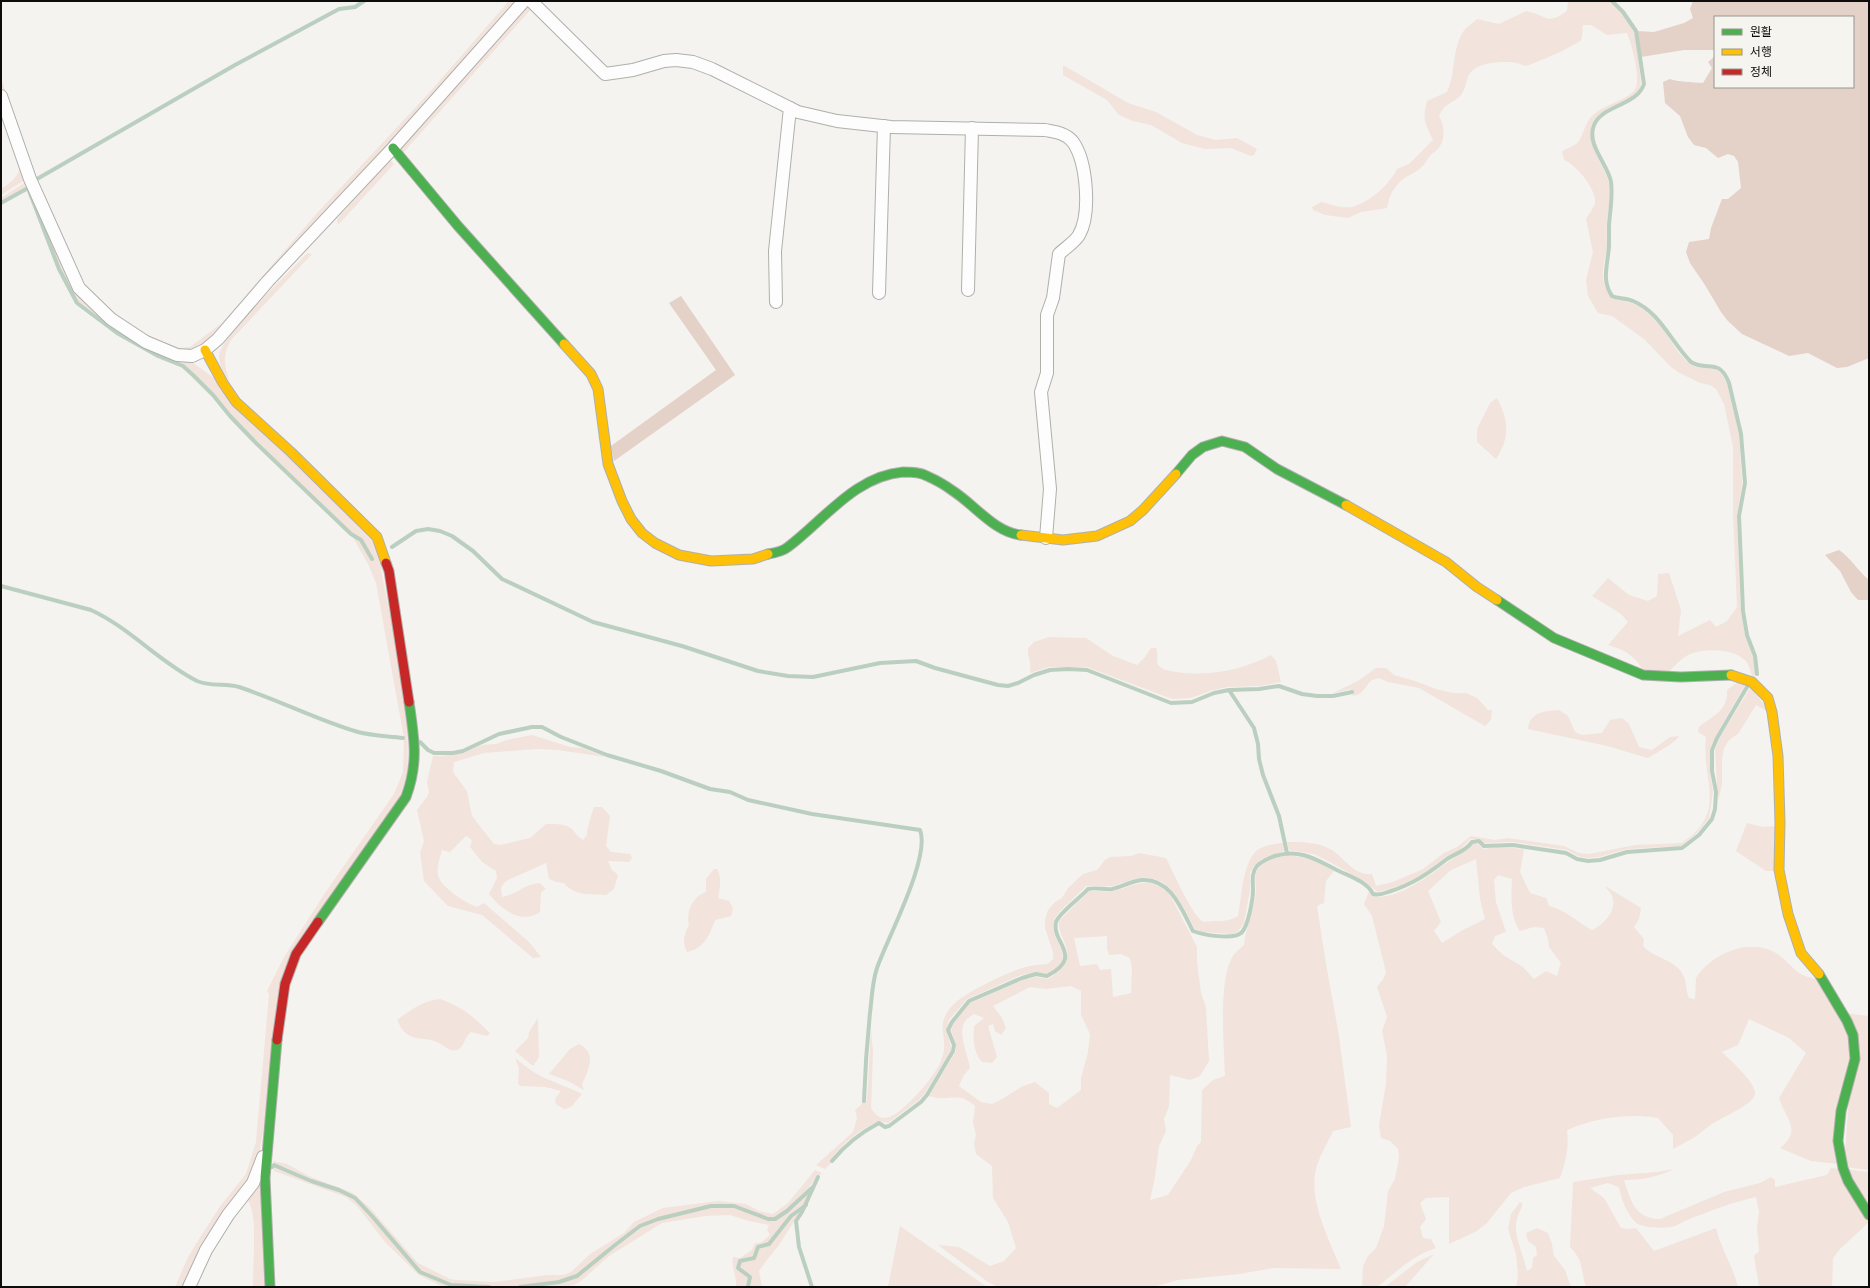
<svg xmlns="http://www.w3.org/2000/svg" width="1870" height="1288" viewBox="0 0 1870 1288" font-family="Roboto,'Noto Sans KR',sans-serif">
	<rect width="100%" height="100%" fill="#f4f3ef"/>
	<g fill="#f2e3dc" fill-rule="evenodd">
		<path d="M519,1L217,335C191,357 184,354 154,342C128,331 101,312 84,289C69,270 61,244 52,221C34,177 17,132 1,87V79L37,179L72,263L83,285L108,308L142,332L162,342L180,348L190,347L222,323L318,212L428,94L508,2Z"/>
		<path d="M1568,1H1609C1618,9 1629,20 1634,32C1636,39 1643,83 1640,88C1630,106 1593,106 1591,129C1589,149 1603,163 1608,180C1612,193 1608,210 1607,223C1606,231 1607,239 1607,247C1606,257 1602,266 1603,277C1607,307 1624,295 1644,309C1664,322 1671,349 1690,364C1704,374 1717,359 1727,384L1739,434L1742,483L1737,516L1741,611L1745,635L1753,656L1756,674L1753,680C1751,674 1750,665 1745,660C1732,648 1702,648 1688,655C1680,659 1673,668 1667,674L1644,672C1635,656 1626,650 1608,645L1628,622L1621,614L1592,596L1608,578L1629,595L1648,601L1657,596L1658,574L1669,573L1681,610L1678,636L1710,620L1716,627L1727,621L1737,607L1733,513V447L1724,404L1716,389L1710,385L1700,383L1678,372L1671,367L1644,339L1612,316L1598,313L1588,296L1586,280L1593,252L1586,219C1588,215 1594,208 1595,203C1597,190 1576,164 1564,160L1562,151C1567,148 1575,146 1578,142C1583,137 1584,123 1593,115C1604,105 1621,102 1633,92C1643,83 1632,45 1627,33L1607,35L1591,25H1583C1582,29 1583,36 1581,40C1579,44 1532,65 1526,66C1523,66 1519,63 1517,63C1507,61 1489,62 1480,66C1463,73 1469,85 1461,95C1452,105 1446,101 1439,116C1445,126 1446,140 1437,150C1435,152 1432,153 1430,156C1426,161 1424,166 1418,170C1411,175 1404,177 1398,184C1391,191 1389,199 1387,208L1361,212L1348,218L1325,215L1313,210L1312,207L1321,202C1330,204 1342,209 1352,207C1370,202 1389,185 1397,169L1409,164L1433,140C1425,123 1422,120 1427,101L1447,92C1456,73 1452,49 1463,32C1466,27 1473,23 1477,19L1499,24L1526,11C1547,15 1546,26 1567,11Z"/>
		<polygon points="530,5 533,7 402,154 399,150"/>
		<polygon points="1063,65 1128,103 1156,112 1197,135 1216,140 1237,138 1257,149 1254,155 1251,156 1231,148 1205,149 1182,143 1151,125 1133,121 1119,115 1107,100 1063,75"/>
		<polygon points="390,160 394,164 338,225 337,219"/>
		<path d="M20,163L26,179L1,195V189C12,182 20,176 20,163Z"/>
		<polygon points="26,182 68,273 111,321 189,360 214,378 376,545 407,698 408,784 294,953 257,1166 185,1287 175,1287 188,1257 201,1236 221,1205 246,1174 256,1142 269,994 267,991 284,957 325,893 394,794 403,772 404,738 376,583 368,564 351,534 360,541 372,559 362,539 352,533 230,415 213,393 193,374 183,365 140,345 119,333 77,301 60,269 28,187 1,203 1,198"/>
		<path d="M307,253L312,254L231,340C222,355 224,366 230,382C226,375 219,366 219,357C219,336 290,273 307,253Z"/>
		<path d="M1497,398C1509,422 1510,437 1496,459L1477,442V429L1490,403Z"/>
		<path d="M1049,637L1086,638L1113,656L1137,665L1145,657L1151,648H1156C1159,654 1155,662 1159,666C1163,670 1171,671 1176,672C1208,677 1243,670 1271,655L1276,661L1281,682L1259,686L1228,687L1213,690L1191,698L1172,699L1087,667H1049L1030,673C1032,660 1027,659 1028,648L1034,642Z"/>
		<path d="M1376,668H1386L1394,675L1415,681L1436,689L1453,693H1466L1477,698L1488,710H1492L1491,720L1485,726L1419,688L1388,682L1379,678L1372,680C1364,687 1364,694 1353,696L1351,689L1333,693L1358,681Z"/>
		<path d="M1739,681L1749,684L1769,712L1756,705L1738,734L1729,740L1724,748L1722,760V784L1718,801L1715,750L1719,739L1750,688L1745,685L1715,737L1710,749V771L1713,792L1709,818L1697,833L1681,846L1627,849L1599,857L1588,858L1578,856L1567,850L1513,842L1485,843L1480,839H1470L1459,851L1447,856L1423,875L1403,885L1378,892L1359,878L1326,860L1314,854L1289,850L1287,842C1300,842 1316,842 1328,848C1344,855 1352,876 1372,874L1376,886L1393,882L1423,869L1444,853L1457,847L1471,836L1495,840L1508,838L1564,846L1579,853L1589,854L1635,845L1682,843C1729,811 1701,781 1706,737L1698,732L1699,727C1713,715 1728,712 1727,690Z"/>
		<path d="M1559,710L1568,716L1575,732L1582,735L1602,733L1610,720L1622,718L1629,724L1639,747L1652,750L1670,737L1679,736C1674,744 1657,752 1648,758L1607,746L1528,729C1530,712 1544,711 1559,710Z"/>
		<path d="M532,735L570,747L582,748L606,757L558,750L536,749L484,753L454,762L453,772L467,791L472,816L494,844L501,845L530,838L546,824C554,824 565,823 572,829C576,833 577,837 583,840L587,835C586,831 592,813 594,807H602L610,816L606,846L611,852L630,854L632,858L629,862L608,861L612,870L618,875L614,889L606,895C591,894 574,896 564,883L556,882L549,879L546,863L506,881L501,887L502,897C516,895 526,883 540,883L546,889L541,892L540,912C521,925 501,909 489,894L497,878L496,871L482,862L470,847L472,840L466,836L450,852L442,850C440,858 436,867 438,875C441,888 466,903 477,907L484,903L529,942L541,957L533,958L482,915L448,906L424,881L420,853L424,841L417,810L427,797L429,792L427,782L433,756H441L464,753L482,745L496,744L507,740Z"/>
		<polygon points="1747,823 1763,827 1776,826 1775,871 1766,871 1736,851"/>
		<path d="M1283,843L1284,851L1262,859L1254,866L1250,873V890L1244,923L1238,932L1232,934L1201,932L1195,929C1183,907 1172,875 1141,878C1130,879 1121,885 1111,886C1102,887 1095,885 1086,886C1079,894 1056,913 1054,920C1047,942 1081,955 1047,974L1036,972L1021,975L967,999L949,1020L946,1030L951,1046V1050L925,1093L919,1100L888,1123L879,1121C859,1130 844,1142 830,1160L832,1162L825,1169L816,1165L853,1132L857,1118L855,1110L861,1105L862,1101H867L871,1029L873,1052L871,1108C874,1113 878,1118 885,1118C900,1118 936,1075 941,1061C942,1056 945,1051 944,1046C944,1028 938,1022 952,1006C963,993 1013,969 1030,966C1036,964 1043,965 1048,964L1053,959V952L1045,928V920L1048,910L1055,902L1062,898L1068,888L1083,874L1097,870L1105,860L1110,857L1131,856L1139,853L1166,858C1172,869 1193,919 1204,922C1207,922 1211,921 1214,921C1224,921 1229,921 1238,916C1242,898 1242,860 1259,849C1266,845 1275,844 1283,843Z"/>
		<path d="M1473,844H1478L1484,849L1498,847L1524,849L1520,872L1530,893L1546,898L1549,906C1566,910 1577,922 1592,930C1603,925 1618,910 1612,896C1611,893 1607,889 1605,886L1641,908L1639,919L1634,927L1644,939L1643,946C1654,959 1677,959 1684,977C1686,981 1686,992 1689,998L1695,999L1696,978C1712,953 1752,936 1779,955C1786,960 1792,968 1799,973C1805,977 1813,978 1820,980L1850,1036L1839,1164L1811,1161L1780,1148C1803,1130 1785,1118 1779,1098L1806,1053L1789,1038L1749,1019L1738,1045L1722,1052C1731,1061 1753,1080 1755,1092C1757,1103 1725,1116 1717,1121C1709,1125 1702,1132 1695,1137C1688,1141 1680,1145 1673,1149V1135L1658,1118C1626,1113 1596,1118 1567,1130C1569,1151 1566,1159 1560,1178L1524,1187L1511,1193L1487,1223L1475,1232L1449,1244V1197L1426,1198L1420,1203L1426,1219L1420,1227L1423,1238L1431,1239L1436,1248C1412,1256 1396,1272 1377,1287H1362L1363,1266L1368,1256L1376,1248L1384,1226L1388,1191L1395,1179L1399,1157L1398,1149L1390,1141L1381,1138L1379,1125L1386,1084L1387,1055L1382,1031L1387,1017L1377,987L1384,978L1386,972L1372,916L1364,904L1369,891L1372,896C1395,902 1430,875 1448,862C1457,855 1466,854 1473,844ZM1476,859L1480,899L1485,919L1461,931L1442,943L1434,931L1441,922L1428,891L1451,870ZM1498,875L1512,879C1511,896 1510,917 1520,931L1534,927L1544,928L1548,939L1549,947L1561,963L1557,976L1546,971L1534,979L1523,967L1503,955L1492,944L1495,936L1506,932L1496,902L1494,880Z"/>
		<path d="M1287,855L1312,859L1334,871L1326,881L1324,903L1317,906L1326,964L1339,1036L1351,1127L1333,1131C1327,1145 1317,1159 1315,1174C1310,1203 1330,1242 1341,1269L1273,1268L1239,1274L1178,1280L1153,1287H998L988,1282L938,1245L959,1247L990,1266L1004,1261L1016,1248L1008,1222L993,1198L992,1166L976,1154L974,1144L976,1135L973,1122L975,1106C957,1090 949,1103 929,1096L956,1051V1045L951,1030L954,1023L970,1003L1023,980L1036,977L1048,979C1064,969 1072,961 1064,941C1061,934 1058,929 1059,921L1089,891C1097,890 1106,893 1114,891C1136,885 1154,873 1171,897L1197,947V962L1201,993L1206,1007L1209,1061L1200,1076L1190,1080L1170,1075L1169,1106L1164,1119L1166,1131L1159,1146L1155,1177L1150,1200L1168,1195L1191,1160L1197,1146L1201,1142L1202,1090L1213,1080L1225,1076C1224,1048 1218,979 1233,956C1235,952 1241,948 1244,945C1246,926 1255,909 1256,890C1256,883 1253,875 1259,868C1265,860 1277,858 1287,855ZM1107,936V949L1109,955L1121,954L1130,958L1132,969L1131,993L1113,997L1111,969L1100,970L1097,964L1080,966L1074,938ZM1071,986L1081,991V1015L1090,1034L1088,1052L1081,1078V1090L1057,1108L1049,1104V1093L1035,1082L1021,1087L1002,1099L992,1104L981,1102L959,1086L964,1075L970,1068C968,1055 958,1035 964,1023C966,1019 971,1016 974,1014L984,1018L974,1026C973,1040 973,1051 982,1062L992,1063L997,1057L988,1026L993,1024L995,1031L1001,1035L1006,1028L1002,1018L993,1006L1030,987L1046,989Z"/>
		<path d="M714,869H717C722,878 720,888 718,898L729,901L733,908L731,916L715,920C710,934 704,949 687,952C682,944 684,933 689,925C686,912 692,897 706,892V879Z"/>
		<path d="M440,999C462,1007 473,1016 490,1033L487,1036L471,1032C464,1037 464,1049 456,1050C449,1052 444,1045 439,1043C421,1034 409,1046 397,1020C411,1010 422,1001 440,999Z"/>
		<polygon points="1844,1013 1869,1016 1869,1170 1844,1167 1850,1082"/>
		<polygon points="538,1018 539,1057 533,1066 515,1051 528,1038 529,1032"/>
		<path d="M579,1044C598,1054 588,1069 582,1085L584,1090L568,1081L549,1074L570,1049Z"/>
		<path d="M515,1058C525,1066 535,1074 547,1079C559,1084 570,1088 582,1094L571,1107L564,1109L556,1104L555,1099L561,1091L546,1087L521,1086L518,1084L519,1068Z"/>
		<path d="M273,1161L287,1164L311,1177L353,1193L370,1208L418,1263L450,1279L458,1280L495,1282L547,1275H563L571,1272L590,1254L624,1233L634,1222L663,1208L718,1201L746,1204L759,1211L773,1214L788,1203L815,1170L822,1173L818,1177L816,1176C811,1188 784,1218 770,1218C761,1217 752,1211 744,1208C732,1203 715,1204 702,1207C667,1213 641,1222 613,1244C599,1255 587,1271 570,1278L512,1287H493L479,1284L466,1285L452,1284L439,1280L421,1271L380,1223L355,1198L340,1189L312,1180L287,1168L273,1164Z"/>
		<polygon points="274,1166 310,1183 338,1191 354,1200 371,1217 419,1273 438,1282 458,1287 443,1287 419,1275 386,1243 357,1206 346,1197 274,1171"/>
		<path d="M1831,1168L1840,1169L1869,1222L1840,1249L1833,1258L1832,1287H1759L1754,1256L1759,1251L1757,1228L1759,1212L1756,1197C1733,1202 1710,1211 1689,1219C1684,1221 1680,1224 1675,1226C1667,1229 1642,1228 1636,1223C1627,1214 1621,1199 1619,1187L1608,1183L1590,1188L1604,1198L1621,1228L1628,1229L1636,1228L1654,1251L1716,1228C1721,1249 1733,1266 1738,1287H1586C1580,1270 1585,1262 1570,1247L1573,1182L1618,1175L1657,1172L1674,1169C1658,1177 1642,1180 1624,1180C1631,1201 1634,1218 1660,1219L1724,1192L1760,1183L1771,1177L1775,1180V1187L1827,1175Z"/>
		<polygon points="1844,1169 1869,1172 1869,1213"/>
		<path d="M260,1176L267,1287H253C252,1268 259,1213 247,1199Z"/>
		<path d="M809,1192L804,1204L789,1215L768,1243L757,1246L752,1256L739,1260L737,1269L748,1278L747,1287H736C737,1276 731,1268 733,1257L740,1258L752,1250L754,1244L762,1242L770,1235L767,1230L769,1225L749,1221L730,1215L705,1216L662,1223L609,1256L581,1281L574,1285L564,1287H530L560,1283L578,1277L604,1255L641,1228L658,1220L711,1207H734L768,1220H776L788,1212Z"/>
		<path d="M1520,1202L1523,1204C1521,1209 1518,1214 1517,1219C1512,1233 1524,1256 1527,1271L1532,1268L1533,1258L1537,1255L1536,1247L1528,1241L1526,1233L1537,1228L1548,1233L1552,1244L1554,1256L1565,1270L1571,1287H1516L1518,1276L1516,1254L1508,1229L1511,1214Z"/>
		<path d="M802,1209L779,1245L766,1261L759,1271L762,1287H750L752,1277L740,1268L741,1263L755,1259L759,1249C777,1246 786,1219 802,1209Z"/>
		<polygon points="900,1226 987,1287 888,1287"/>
		<polygon points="1434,1254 1405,1287 1385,1287 1417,1262"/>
	</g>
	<g fill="#e4d1c8">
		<path d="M1693,1H1869V358L1847,367L1837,368L1808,353L1789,356L1742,334L1727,320L1721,312L1705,285L1690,263L1686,252L1689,242L1709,239L1711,228L1722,199H1728L1741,188L1738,162L1734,156L1728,154L1718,158L1706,148L1694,145L1688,137L1680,116L1665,103L1663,82L1670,79C1677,82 1693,82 1703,83L1712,68L1708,62L1715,56V87H1853V17H1715V50H1684L1641,57L1637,31L1654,32L1684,23L1693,18L1690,9Z"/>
		<polygon points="681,296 735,375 614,461 611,446 716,370 669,303"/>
		<path d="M1839,550C1850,557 1858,571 1869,580V599L1867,600H1858L1851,592L1840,571L1825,555Z"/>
	</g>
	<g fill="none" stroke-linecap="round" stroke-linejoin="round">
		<g stroke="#bbcfc0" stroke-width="4">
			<path d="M1612,1L1623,12L1636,31L1644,84C1637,106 1602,105 1594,125C1586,145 1608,164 1611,182C1613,196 1610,211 1609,225C1609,232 1609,239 1609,246C1608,264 1601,280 1612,296C1619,299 1627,298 1633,301C1660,312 1671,342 1691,362C1707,372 1719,357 1729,383L1741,434L1745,483L1739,516L1743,611L1747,635L1755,656L1757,674"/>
			<polyline points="37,179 235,65 339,9 355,7 364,1"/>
			<polyline points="1,203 28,188 59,269 77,303 117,333 158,356 183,366 194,376 213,395 230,416 256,443 351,534 361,540 372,559"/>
			<polyline points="392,547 416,531 428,529 440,531 452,536 473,551 502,579 593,622 682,646 758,671 788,676 813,677 880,663 916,661 935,668 998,685 1008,686 1018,683 1034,675 1050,670 1068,669 1087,670 1171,703 1192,702 1214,693 1229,690 1259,689 1279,686 1302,694 1317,696 1333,696 1352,692"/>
			<path d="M1,586L91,610C130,628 159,662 197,681C211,687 225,683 239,687C279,700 317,720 358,732C373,736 389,736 403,738"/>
			<polyline points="1229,690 1254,728 1258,744 1259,759 1263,775 1279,816 1287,853"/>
			<path d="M420,742L428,750L434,753H453L463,751L499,734L532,727H542L561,737L607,755L661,771L710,789L730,792L748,800L812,814L920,830C931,857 887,939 877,968C872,983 872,997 870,1013C867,1042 865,1071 864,1101"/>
			<path d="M832,1161C845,1145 860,1133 879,1123L885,1127L889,1126L921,1102L927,1095L953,1051L954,1045L948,1030L952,1022L969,1001L1022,978L1036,974L1047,976C1085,956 1051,943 1056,922C1058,914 1081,897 1088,889C1096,887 1104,890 1112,889C1122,887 1131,881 1142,880C1171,878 1182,910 1193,931C1203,935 1233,940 1241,933C1248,928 1253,899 1253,890C1253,882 1251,873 1257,866C1262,861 1269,858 1275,856C1302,848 1318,861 1341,872C1352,877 1368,883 1373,894C1380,896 1385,893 1391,891C1413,884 1429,873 1447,859C1456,853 1465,852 1472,842L1479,841L1484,846L1513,845L1566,853L1577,859L1588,861L1600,860L1627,852L1682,848L1699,835L1712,819L1715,809L1716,792L1712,771V750L1717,738L1747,687"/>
			<polyline points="272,1167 274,1165 311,1181 339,1190 355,1198 372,1216 420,1272 451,1285 489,1287"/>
			<polyline points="520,1287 559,1282 577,1276 615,1245 640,1226 658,1219 711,1206 734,1206 768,1219 775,1219 787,1211 813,1187"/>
			<polyline points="748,1287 750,1277 738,1268 740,1261 754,1258 758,1247 769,1244 791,1216 806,1205"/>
			<polyline points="812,1287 799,1247 796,1221 802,1212 818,1177"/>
		</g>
		<defs>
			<g id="street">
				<path d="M531,1L605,74L633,70L664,61L676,60L693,62L712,69L798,112L837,121L891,127L1045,130C1055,132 1066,133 1073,142C1087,162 1091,214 1079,235C1075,242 1065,248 1059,254L1053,298L1047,315V373L1041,392L1050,489L1046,538"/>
				<polyline points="1,96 30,179 79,288 111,319 146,342 177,355 192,356 205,350 218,339 268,281 393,148 524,1"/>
				<polyline points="968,290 972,128"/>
				<polyline points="879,293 884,126"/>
				<polyline points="776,302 775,251 790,108"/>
				<polyline points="189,1287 206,1250 228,1215 253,1183 263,1157"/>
			</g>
			<g id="fast">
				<polyline points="393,148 458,226 564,344"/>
				<polyline points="1176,474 1192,455 1203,447 1222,441 1245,447 1277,469 1346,505"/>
				<path d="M768,554C775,553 783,551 788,547C824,520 855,476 903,472C911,472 920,472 927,476C936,480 945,485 953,491C975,505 994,532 1021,535"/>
				<polyline points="1497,600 1554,638 1643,675 1681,677 1731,675"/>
				<path d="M318,922L406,797C419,762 414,737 409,702"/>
				<polyline points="1819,974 1847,1021 1853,1035 1855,1059 1841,1111 1838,1141 1843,1168 1848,1181 1869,1215"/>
				<polyline points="270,1287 265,1178 277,1040"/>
			</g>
			<g id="slow">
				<polyline points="564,344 591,374 598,389 608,464 622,501 631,519 642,533 655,543 679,555 711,561 753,559 768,554"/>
				<polyline points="205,350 223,383 236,402 291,452 377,537 386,563"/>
				<polyline points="1346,505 1446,562 1477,587 1497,600"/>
				<polyline points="1021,535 1063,540 1097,536 1130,521 1143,510 1176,474"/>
				<polyline points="1731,675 1752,682 1768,698 1772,712 1778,756 1780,822 1779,870 1788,914 1801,953 1819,974"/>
			</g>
			<g id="jam">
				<polyline points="386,563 389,571 409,702"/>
				<polyline points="277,1040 285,984 296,954 318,922"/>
			</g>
		</defs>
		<use href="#street" stroke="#afafac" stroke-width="14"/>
		<use href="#fast" stroke="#afafac" stroke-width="11"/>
		<use href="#slow" stroke="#afafac" stroke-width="11"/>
		<use href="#jam" stroke="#afafac" stroke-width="11"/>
		<use href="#street" stroke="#fdfdfd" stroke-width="12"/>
		<use href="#fast" stroke="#4caf50" stroke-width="9"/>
		<use href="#slow" stroke="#ffc107" stroke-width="9"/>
		<use href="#jam" stroke="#c62828" stroke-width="9"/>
	</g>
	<rect width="1870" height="1288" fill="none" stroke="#0d0c0a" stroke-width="4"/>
	<rect x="1714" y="16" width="140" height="72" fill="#f5f4ee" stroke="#989793"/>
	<rect x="1722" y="29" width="20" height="6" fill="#4caf50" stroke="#989793"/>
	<text x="1750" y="36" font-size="12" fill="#0d0c0a">원활</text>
	<rect x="1722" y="49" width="20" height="6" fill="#ffc107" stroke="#989793"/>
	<text x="1750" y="56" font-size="12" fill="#0d0c0a">서행</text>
	<rect x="1722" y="69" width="20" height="6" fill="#c62828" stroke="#989793"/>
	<text x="1750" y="76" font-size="12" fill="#0d0c0a">정체</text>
</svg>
